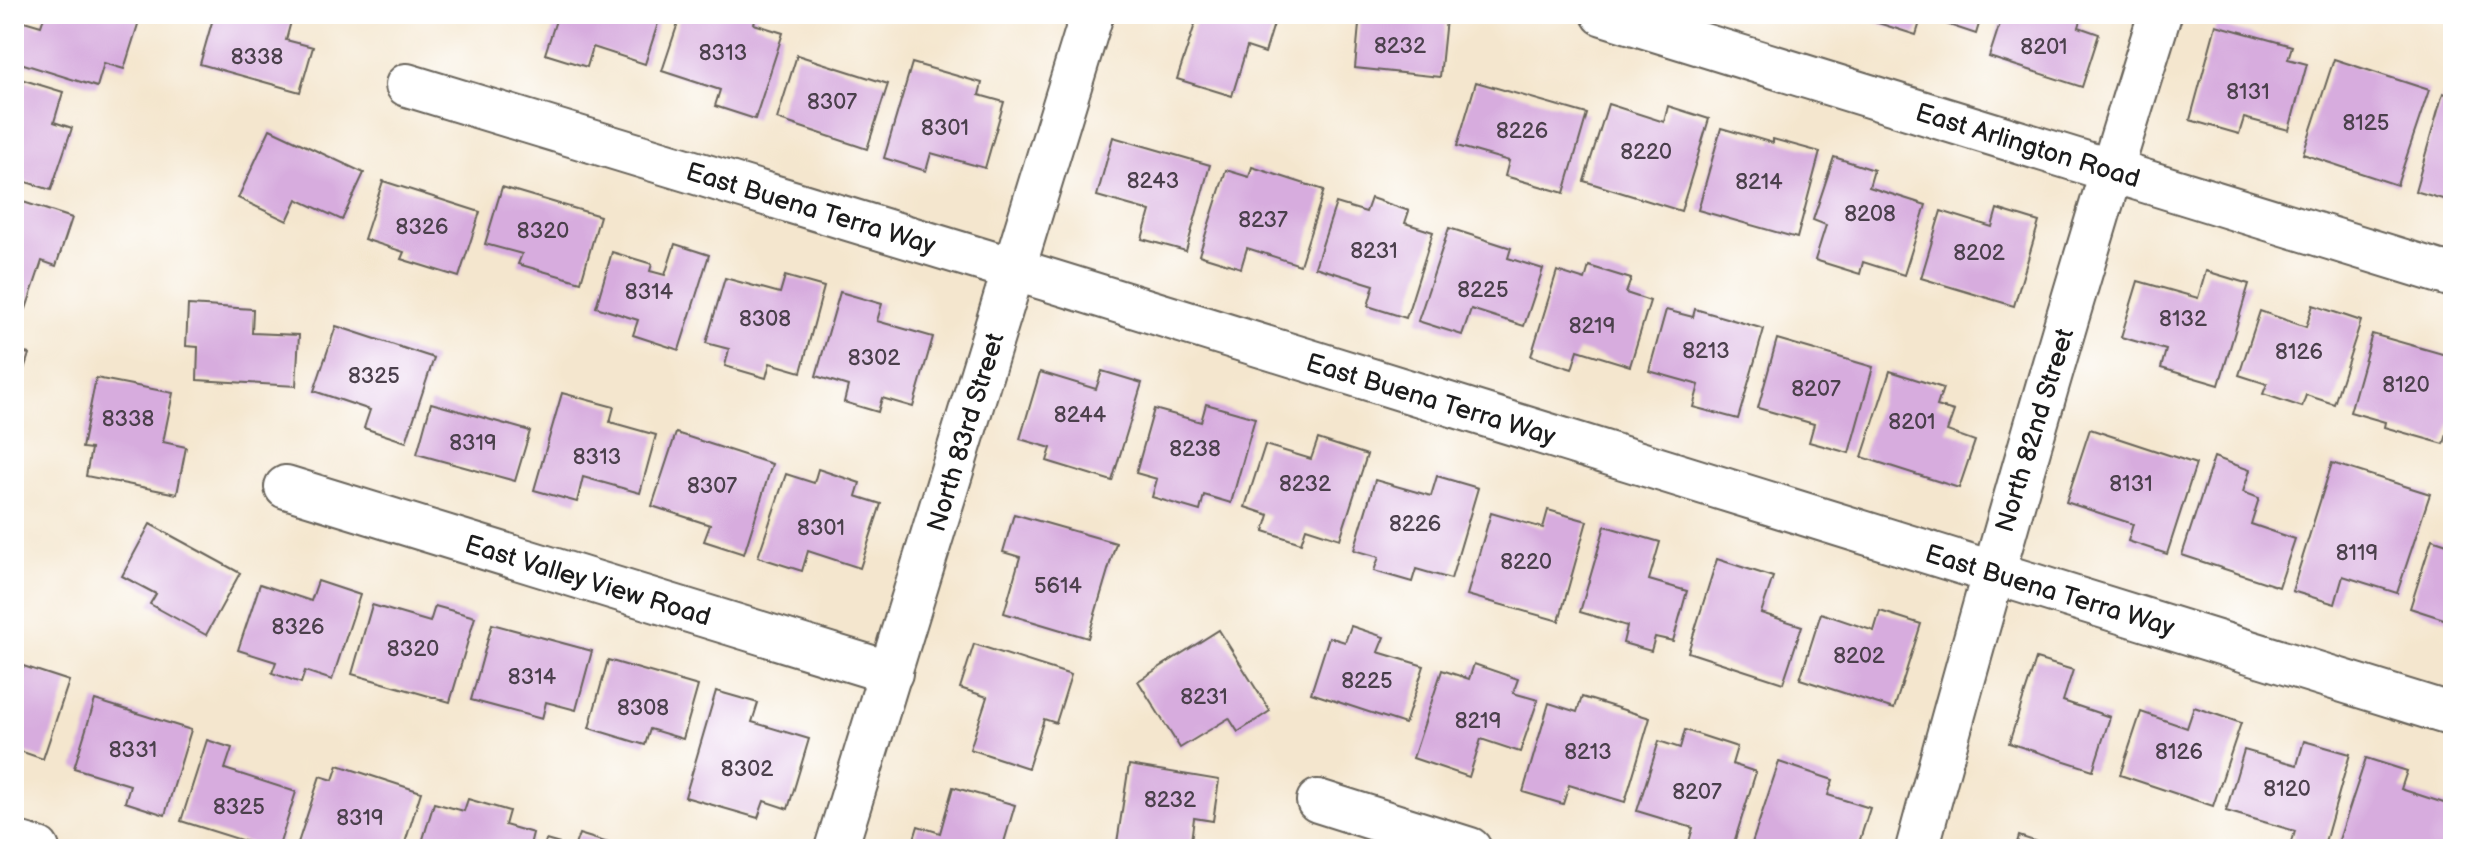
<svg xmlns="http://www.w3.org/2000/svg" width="2467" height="863" viewBox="0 0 2467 863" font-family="'Balsamiq Sans',sans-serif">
	<rect width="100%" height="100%" fill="#fff"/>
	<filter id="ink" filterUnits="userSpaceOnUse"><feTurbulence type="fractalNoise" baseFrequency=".0125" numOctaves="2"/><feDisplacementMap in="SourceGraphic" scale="16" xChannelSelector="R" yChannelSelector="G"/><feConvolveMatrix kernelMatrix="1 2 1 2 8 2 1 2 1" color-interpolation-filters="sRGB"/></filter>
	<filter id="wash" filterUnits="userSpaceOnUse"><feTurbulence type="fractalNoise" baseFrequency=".006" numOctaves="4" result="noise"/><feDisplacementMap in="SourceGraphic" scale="32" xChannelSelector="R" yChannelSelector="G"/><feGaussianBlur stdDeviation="1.8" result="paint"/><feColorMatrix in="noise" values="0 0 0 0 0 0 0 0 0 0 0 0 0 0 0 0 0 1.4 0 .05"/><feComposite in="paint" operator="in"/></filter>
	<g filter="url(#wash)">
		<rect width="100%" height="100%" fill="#f4e6ce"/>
		<g id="blocks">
			<g fill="#d7acde">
				<polygon points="45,14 128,14 140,18 124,69 104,63 97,87 14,61 14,54 24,21 41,26"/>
				<polygon points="228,14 293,14 286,40 313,47 300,92 200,64 214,15 227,19"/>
				<polygon points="558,14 661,14 645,64 593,47 587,67 545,54"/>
				<polygon points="681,14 757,14 754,24 783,33 755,119 715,106 720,90 662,71"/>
				<polygon points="1187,14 1277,14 1265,53 1247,47 1232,96 1177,79 1197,18"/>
				<polygon points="1360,14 1465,14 1464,21 1446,19 1440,77 1355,68"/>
				<polygon points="1877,14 1982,14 1976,34 1922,16 1916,35 1875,22"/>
				<polygon points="2003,14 2029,14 2038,17 2039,14 2083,14 2079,27 2099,34 2082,87 1989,57"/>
				<polygon points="2216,25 2292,46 2288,59 2307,64 2289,130 2244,118 2239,134 2190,120"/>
				<polygon points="797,55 888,84 867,149 777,119"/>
				<polygon points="2334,59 2429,90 2397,185 2303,154"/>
				<polygon points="912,63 982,83 979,95 1004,102 985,168 931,153 926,171 884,158"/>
				<polygon points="14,77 63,92 54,122 72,128 51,190 14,178"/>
				<polygon points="1476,82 1587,114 1564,193 1505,176 1509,161 1457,146"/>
				<polygon points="2443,93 2453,96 2453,202 2415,191"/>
				<polygon points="1608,104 1664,122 1668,106 1709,119 1681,211 1584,181"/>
				<polygon points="1721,128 1773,143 1773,139 1820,152 1797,238 1698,210"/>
				<polygon points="270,129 364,173 342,220 297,199 287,221 238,198"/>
				<polygon points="1113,137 1210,165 1186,251 1142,239 1150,211 1097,196"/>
				<polygon points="1834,157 1874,170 1869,187 1926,205 1904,275 1863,262 1860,274 1815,260 1826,225 1813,220"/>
				<polygon points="1252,167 1324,190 1300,265 1247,248 1241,268 1199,255 1226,170 1249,177"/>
				<polygon points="383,181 480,212 459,277 401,259 404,252 364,239"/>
				<polygon points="502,187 600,216 581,282 518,264 522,254 485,244"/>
				<polygon points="1371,198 1409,211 1405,223 1433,232 1406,318 1368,306 1374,285 1315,267 1336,203 1366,212"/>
				<polygon points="14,199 72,218 56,266 42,261 26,309 14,305"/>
				<polygon points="1997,209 2039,222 2014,306 1921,278 1941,211 1992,227"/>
				<polygon points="1449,228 1511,248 1508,258 1543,269 1524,326 1471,309 1462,335 1418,321"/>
				<polygon points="675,244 709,255 679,350 633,335 638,320 596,307 612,252 652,264 650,271 665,275"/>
				<polygon points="1589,266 1631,279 1626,293 1650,301 1630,366 1578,350 1572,369 1531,356 1557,271 1585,280"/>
				<polygon points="2206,271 2249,284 2219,385 2161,368 2166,350 2121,337 2138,281 2198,298"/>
				<polygon points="785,276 824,287 801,372 770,363 766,378 725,366 729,349 706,343 725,278 780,293"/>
				<polygon points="840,292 882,304 877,321 933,337 913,407 882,398 878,412 844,402 848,386 816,376"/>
				<polygon points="188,305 253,309 252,333 299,335 296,386 197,380 198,347 186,346"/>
				<polygon points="2313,305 2361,321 2334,404 2306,395 2302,407 2263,394 2267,384 2239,375 2260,311 2306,327"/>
				<polygon points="1695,309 1764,329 1738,419 1693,407 1699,385 1649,371 1666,310 1693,317"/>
				<polygon points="14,324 22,327 15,350 29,354 15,397"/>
				<polygon points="336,326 434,358 406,442 364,428 370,410 314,391"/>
				<polygon points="2372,334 2453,357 2453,414 2444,444 2384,427 2385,422 2350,412"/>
				<polygon points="1777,339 1873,367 1849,453 1809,442 1814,424 1758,408"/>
				<polygon points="1102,371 1142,383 1112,481 1047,461 1051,448 1020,439 1040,372 1096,389"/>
				<polygon points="1890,371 1943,388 1937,406 1954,411 1947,431 1975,441 1959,488 1862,457"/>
				<polygon points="96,378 173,393 163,442 186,447 177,494 86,476 91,449 82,448"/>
				<polygon points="562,393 614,407 610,422 656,435 640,493 583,477 577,502 534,490"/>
				<polygon points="431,403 530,431 515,481 417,454"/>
				<polygon points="1206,404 1255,418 1231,503 1204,495 1200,511 1152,497 1157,479 1136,473 1154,409 1201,422"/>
				<polygon points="2090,429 2196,464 2167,554 2128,541 2133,524 2066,502"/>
				<polygon points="676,433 772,464 744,554 704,541 710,525 652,506"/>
				<polygon points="1318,439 1367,455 1340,539 1306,528 1301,543 1264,531 1269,515 1245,507 1265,445 1311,459"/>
				<polygon points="2214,457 2250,470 2243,492 2259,498 2251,524 2295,539 2279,587 2182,555"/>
				<polygon points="2332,463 2430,494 2397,593 2343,576 2335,604 2292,591"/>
				<polygon points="818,469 860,483 856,496 881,504 860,568 808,551 802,571 758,557 786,474 814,483"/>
				<polygon points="1437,476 1478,488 1451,579 1416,569 1412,582 1374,571 1379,557 1354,550 1375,480 1431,496"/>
				<polygon points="1548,510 1587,521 1559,621 1467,595 1491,513 1543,528"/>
				<polygon points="1014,514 1116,543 1088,638 1004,613 1020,557 1003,552"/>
				<polygon points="150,524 240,573 206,635 150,604 156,594 122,576"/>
				<polygon points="1605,526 1660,542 1649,580 1687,591 1673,641 1655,637 1651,651 1623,643 1627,626 1580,612"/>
				<polygon points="2432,539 2453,546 2453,622 2410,608"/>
				<polygon points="1717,559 1773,577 1761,613 1802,626 1783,683 1688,652"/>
				<polygon points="318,581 360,595 332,680 305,671 301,683 272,673 276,662 238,650 260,584 311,601"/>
				<polygon points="372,605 430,622 435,606 475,617 450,702 352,674"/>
				<polygon points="1880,611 1921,624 1894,709 1800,679 1821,613 1874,631"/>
				<polygon points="492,624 592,651 576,710 546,702 542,719 471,700"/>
				<polygon points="1351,626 1384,637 1378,652 1424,666 1405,724 1311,693 1329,637 1345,642"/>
				<polygon points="1219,630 1270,711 1238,732 1229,718 1180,748 1138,681"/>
				<polygon points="974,644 1071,675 1056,723 1044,719 1028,768 970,749 987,697 960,688"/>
				<polygon points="2036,659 2073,670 2063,701 2110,717 2093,770 2009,743"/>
				<polygon points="608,660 698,686 683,739 650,729 645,745 589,728"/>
				<polygon points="14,663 69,681 43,759 14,749"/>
				<polygon points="1474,664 1518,679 1513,693 1538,700 1520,752 1481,739 1469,777 1413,758 1442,670 1469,679"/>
				<polygon points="716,691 758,703 752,722 809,739 788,809 764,801 758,818 685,797"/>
				<polygon points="1582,697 1650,718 1625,802 1569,785 1563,804 1523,792 1549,703 1577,712"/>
				<polygon points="95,700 191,730 165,815 125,802 130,785 74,768"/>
				<polygon points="2194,707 2241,723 2213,806 2120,775 2141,712 2187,728"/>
				<polygon points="1685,730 1737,747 1732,764 1756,772 1732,849 1702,849 1688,845 1693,828 1637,811 1659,741 1680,748"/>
				<polygon points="207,740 232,748 225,769 296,792 278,849 270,849 181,821"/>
				<polygon points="2304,741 2350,754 2323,849 2302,849 2291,846 2295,831 2226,811 2244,750 2297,765"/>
				<polygon points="2366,758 2407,771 2401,789 2453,806 2453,821 2444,849 2336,849"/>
				<polygon points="1779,762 1833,780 1828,795 1870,808 1857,849 1750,849"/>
				<polygon points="338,765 421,792 403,849 370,849 346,841 344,849 296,849 320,776 333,780"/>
				<polygon points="1129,765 1219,780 1213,821 1194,818 1190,849 1116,849"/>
				<polygon points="953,787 1015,805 1002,849 911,849 918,826 940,833"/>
				<polygon points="468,799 509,811 505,825 533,833 529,849 420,849 434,803 464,811"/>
				<polygon points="579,834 618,846 617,849 543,849 546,840 574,848"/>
				<polygon points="2019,836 2049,846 2048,849 2015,849"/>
			</g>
		</g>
	</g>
	<g filter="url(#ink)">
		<use href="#blocks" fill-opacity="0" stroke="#68635a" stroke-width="2"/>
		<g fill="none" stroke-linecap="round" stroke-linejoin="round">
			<defs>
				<g id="minor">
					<polyline points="1603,14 2453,276"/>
					<polyline points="407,85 1052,281 2453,715"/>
					<polyline points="286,487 891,673"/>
					<polyline points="1318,801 1470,849"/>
					<polyline points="14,842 38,849"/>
					<polyline points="836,849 1092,14"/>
					<path d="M1917,849C1993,569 2073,291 2160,14"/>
				</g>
			</defs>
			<use href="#minor" stroke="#68635a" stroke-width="46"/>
			<use href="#minor" stroke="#fff" stroke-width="42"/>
		</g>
	</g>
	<g text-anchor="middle" stroke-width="6" stroke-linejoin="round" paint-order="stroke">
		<g font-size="22" fill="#4b404c">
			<text x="1400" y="53">8232</text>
			<text x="2044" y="54">8201</text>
			<text x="723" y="60">8313</text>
			<text x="257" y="64">8338</text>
			<text x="2248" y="99">8131</text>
			<text x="832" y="109">8307</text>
			<text x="2366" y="130">8125</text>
			<text x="945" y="135">8301</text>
			<text x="1522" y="138">8226</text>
			<text x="1646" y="159">8220</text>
			<text x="1153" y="188">8243</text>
			<text x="1759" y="189">8214</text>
			<text x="1870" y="221">8208</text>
			<text x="1263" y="227">8237</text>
			<text x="422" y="234">8326</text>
			<text x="543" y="238">8320</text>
			<text x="1374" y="258">8231</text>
			<text x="1979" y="260">8202</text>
			<text x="1483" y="297">8225</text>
			<text x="649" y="299">8314</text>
			<text x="765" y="326">8308</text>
			<text x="2183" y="326">8132</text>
			<text x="1592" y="333">8219</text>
			<text x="1706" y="358">8213</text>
			<text x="2299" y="359">8126</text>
			<text x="874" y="365">8302</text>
			<text x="374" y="383">8325</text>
			<text x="2406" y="392">8120</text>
			<text x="1816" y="396">8207</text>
			<text x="1080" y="422">8244</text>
			<text x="128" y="426">8338</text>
			<text x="1912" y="429">8201</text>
			<text x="473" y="450">8319</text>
			<text x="1195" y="456">8238</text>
			<text x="597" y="464">8313</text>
			<text x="1305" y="491">8232</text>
			<text x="2131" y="491">8131</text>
			<text x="712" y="493">8307</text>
			<text x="1415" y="531">8226</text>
			<text x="821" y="535">8301</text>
			<text x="2357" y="560">8119</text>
			<text x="1526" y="569">8220</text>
			<text x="1058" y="593">5614</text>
			<text x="298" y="634">8326</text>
			<text x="413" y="656">8320</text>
			<text x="1859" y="663">8202</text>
			<text x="532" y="684">8314</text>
			<text x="1367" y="688">8225</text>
			<text x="1204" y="704">8231</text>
			<text x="643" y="715">8308</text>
			<text x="1478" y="728">8219</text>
			<text x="133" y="757">8331</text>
			<text x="1588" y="759">8213</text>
			<text x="2179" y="759">8126</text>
			<text x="747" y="776">8302</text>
			<text x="2287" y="796">8120</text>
			<text x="1697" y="799">8207</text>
			<text x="1170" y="807">8232</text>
			<text x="239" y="814">8325</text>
			<text x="360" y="825">8319</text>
		</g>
		<g font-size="26" fill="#1c1c1c" stroke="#fff">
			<text transform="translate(2028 145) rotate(17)" y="9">East Arlington Road</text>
			<text transform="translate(811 208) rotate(17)" y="9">East Buena Terra Way</text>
			<text transform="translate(1431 399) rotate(17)" y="9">East Buena Terra Way</text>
			<text transform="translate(2034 430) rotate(-73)" y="9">North 82nd Street</text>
			<text transform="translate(965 432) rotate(-73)" y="9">North 83rd Street</text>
			<text transform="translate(588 580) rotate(17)" y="9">East Valley View Road</text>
			<text transform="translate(2050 590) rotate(17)" y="9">East Buena Terra Way</text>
		</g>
	</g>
	<rect width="2467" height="863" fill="none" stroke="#fff" stroke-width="48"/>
</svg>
